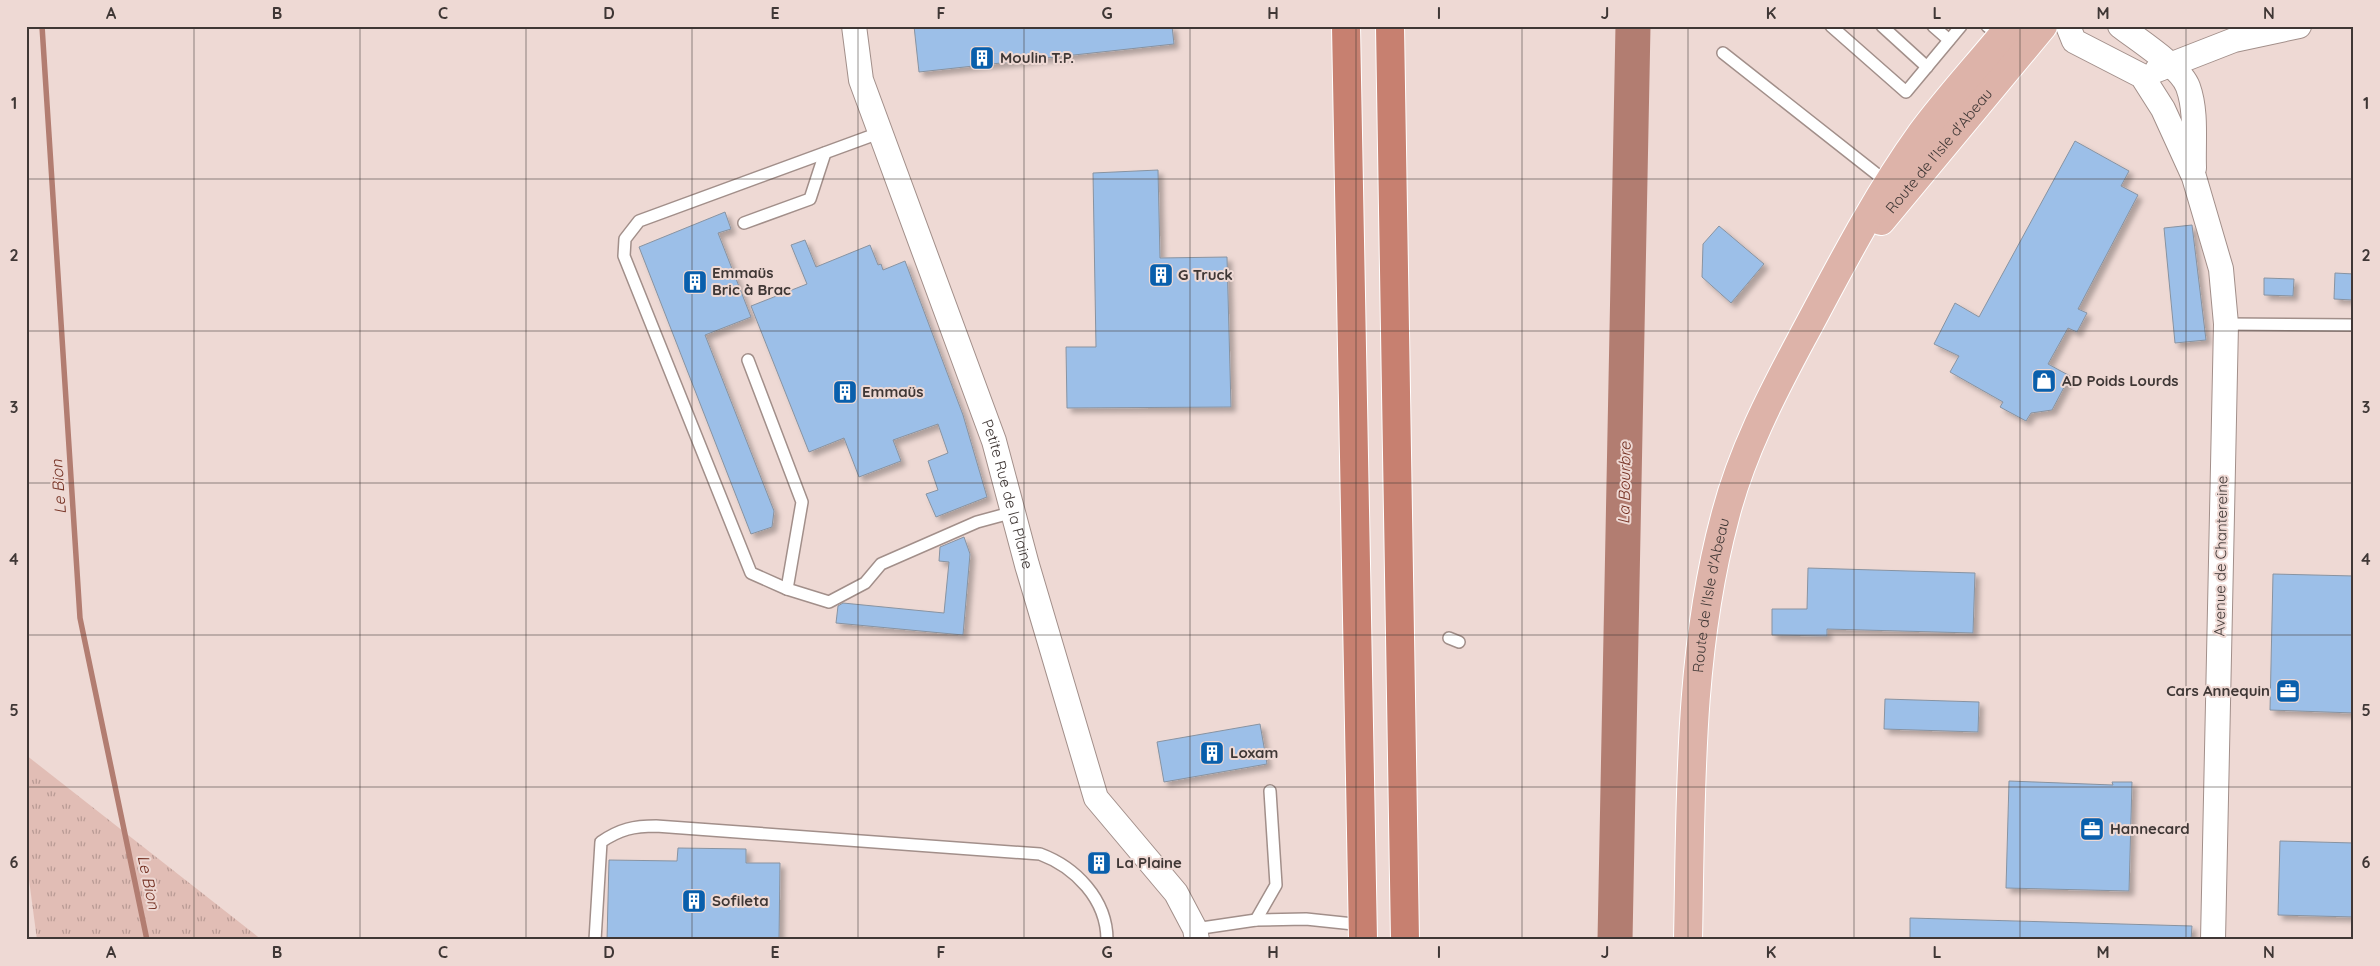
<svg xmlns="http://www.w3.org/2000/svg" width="2380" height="966" viewBox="0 0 2380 966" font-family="Quicksand,sans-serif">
	<defs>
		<pattern id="grass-tufts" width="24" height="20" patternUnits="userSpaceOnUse" patternTransform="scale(1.25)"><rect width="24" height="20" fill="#e1bdb5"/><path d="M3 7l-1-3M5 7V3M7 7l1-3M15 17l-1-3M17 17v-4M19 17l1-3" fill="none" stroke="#b89a94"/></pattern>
		<filter id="shadow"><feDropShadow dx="4.5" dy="4.5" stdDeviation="2.5" flood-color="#0004"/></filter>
	</defs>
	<rect width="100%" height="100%" fill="#eed9d4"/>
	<polygon fill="url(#grass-tufts)" points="26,755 262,940 37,940 26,857"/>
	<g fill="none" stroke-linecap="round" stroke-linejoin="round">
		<polyline stroke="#b27d71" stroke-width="5.5" points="42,26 80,618 147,940"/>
		<polyline stroke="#b27d71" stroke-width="35" points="1615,940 1633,26"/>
	</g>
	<g fill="#9cbfe8" stroke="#8893a1" filter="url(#shadow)">
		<polygon points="914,26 1172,26 1174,44 919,72"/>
		<polygon points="2075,141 2129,171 2121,186 2138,195 2078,309 2087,313 2077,332 2068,328 2048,364 2070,376 2052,410 2031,413 2026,421 2000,407 2003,402 1950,372 1959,356 1934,344 1955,303 1979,317"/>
		<polygon points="1158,170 1160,258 1227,257 1231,407 1067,408 1066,347 1096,347 1093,173"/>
		<polygon points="725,212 731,229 718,233 751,317 705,335 774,511 772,527 751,534 639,247"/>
		<polygon points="2192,225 2206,340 2175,343 2164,228"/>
		<polygon points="1719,226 1764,264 1731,303 1702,277 1703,244"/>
		<polygon points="805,240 816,267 870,245 878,265 881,264 883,270 905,261 963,415 987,497 936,517 926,494 938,490 928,461 948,453 938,424 893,440 901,461 859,477 844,438 809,452 751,306 807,284 791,245"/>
		<polygon points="2335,273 2354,274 2352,300 2334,299"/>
		<polygon points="2264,278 2294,279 2293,296 2264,295"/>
		<polygon points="964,537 970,554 963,635 836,623 838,606 843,603 944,613 949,562 939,561 940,547"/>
		<polygon points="1808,568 1975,573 1973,633 1827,629 1827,636 1772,635 1772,609 1807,609"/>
		<polygon points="2273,574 2354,576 2354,713 2270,710"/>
		<polygon points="1885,699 1979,702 1978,732 1884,729"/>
		<polygon points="1260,724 1267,764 1164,782 1157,742"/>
		<polygon points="2009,781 2113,785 2112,782 2132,782 2129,891 2006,888"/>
		<polygon points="2280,841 2354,843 2354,917 2278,915"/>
		<polygon points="678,848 746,849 746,863 780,863 779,940 607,940 609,860 677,861"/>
		<polygon points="1910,918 2192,926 2191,940 1910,940"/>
	</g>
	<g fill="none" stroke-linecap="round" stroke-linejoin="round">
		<defs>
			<g id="service">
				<polyline points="1831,26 1906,92 1961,26"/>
				<polyline points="1882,26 1927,67"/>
				<polyline points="1933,26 1949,40"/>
				<polyline points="1987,26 2001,37"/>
				<polyline points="1723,53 1888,183"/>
				<polyline points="879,133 639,221 625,239 624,256 751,573 787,589 829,602 865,583 881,564 977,522 1014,512"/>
				<polyline points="744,223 810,199 825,153"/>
				<polyline points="2226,324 2354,325"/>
				<polyline points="748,360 802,502 787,589"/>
				<polyline points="1449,638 1459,642"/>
				<polyline points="1256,920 1276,885 1270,791"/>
				<polyline points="1195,929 1256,920 1306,919 1363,925"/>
				<path d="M595,940L601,842C620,829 634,826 656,826L1040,854C1075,867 1107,899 1107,940"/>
			</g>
			<g id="minor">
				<path id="s1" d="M854,26L861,80L994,441L1027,565L1096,798L1176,893L1195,929L1197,940"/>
				<polyline points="2068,26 2074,41 2142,76 2163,109 2194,177 2221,269 2226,324 2213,940"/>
				<path d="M2120,26C2138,40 2181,67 2188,87C2197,112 2193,142 2194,168"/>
				<polyline points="2157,70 2234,40 2299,26"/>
			</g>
			<g id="primary">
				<path id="s2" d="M1881,221L2043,26"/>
				<path id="s3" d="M1688,940C1691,798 1688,655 1725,517C1741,454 1772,394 1802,338C1839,269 1875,198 1921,134C1948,97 1981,62 2010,26"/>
			</g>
			<g id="motorway">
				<polyline points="1346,26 1363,940"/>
				<polyline points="1390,26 1405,940"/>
			</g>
		</defs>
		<use href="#service" stroke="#a28f8a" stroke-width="14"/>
		<use href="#minor" stroke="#a28f8a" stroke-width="26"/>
		<use href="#primary" stroke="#fff" stroke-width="30"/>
		<use href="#motorway" stroke="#fff" stroke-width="30"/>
		<use href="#service" stroke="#fff" stroke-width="11"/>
		<use href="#minor" stroke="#fff" stroke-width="24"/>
		<use href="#primary" stroke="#ddb3a9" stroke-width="28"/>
		<use href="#motorway" stroke="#c78070" stroke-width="28"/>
	</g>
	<path fill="none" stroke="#3f3735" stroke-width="1" stroke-opacity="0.55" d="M194,26V940M360,26V940M526,26V940M692,26V940M858,26V940M1024,26V940M1190,26V940M1356,26V940M1522,26V940M1688,26V940M1854,26V940M2020,26V940M2186,26V940M26,179H2354M26,331H2354M26,483H2354M26,635H2354M26,787H2354"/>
	<defs>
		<symbol id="building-square" viewBox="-11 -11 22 22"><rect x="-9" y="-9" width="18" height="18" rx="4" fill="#095fac" stroke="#eed9d4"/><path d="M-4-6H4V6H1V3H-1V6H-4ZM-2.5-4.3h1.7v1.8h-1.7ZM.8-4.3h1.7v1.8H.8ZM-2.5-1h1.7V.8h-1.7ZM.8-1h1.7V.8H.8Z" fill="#fff"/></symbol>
		<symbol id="shop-square" viewBox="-11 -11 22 22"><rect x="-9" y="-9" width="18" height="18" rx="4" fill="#095fac" stroke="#eed9d4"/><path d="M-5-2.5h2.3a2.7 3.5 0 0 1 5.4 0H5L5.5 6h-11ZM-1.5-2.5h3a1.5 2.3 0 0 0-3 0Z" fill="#fff"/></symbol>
		<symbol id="office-square" viewBox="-11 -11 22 22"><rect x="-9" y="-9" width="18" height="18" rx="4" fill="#095fac" stroke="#eed9d4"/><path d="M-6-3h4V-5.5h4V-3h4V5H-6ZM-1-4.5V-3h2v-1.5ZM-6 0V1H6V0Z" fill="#fff"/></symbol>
	</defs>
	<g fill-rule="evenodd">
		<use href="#building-square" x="968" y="44" width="28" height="28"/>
		<use href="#building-square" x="1147" y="261" width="28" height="28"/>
		<use href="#building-square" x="681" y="268" width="28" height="28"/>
		<use href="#shop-square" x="2030" y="367" width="28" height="28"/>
		<use href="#building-square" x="831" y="378" width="28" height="28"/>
		<use href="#office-square" x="2274" y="677" width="28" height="28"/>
		<use href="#building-square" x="1198" y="739" width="28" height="28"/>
		<use href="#office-square" x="2078" y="815" width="28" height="28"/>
		<use href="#building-square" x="1085" y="849" width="28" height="28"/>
		<use href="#building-square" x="680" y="887" width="28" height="28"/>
	</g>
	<g text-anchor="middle" stroke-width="4" stroke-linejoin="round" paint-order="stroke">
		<g font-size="15" font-weight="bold" fill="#3f3735" stroke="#eed9d4" text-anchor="start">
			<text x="1000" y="63">Moulin T.P.</text>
			<text x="712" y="278">Emmaüs<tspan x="712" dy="17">Bric à Brac</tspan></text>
			<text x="1178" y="280">G Truck</text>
			<text x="2062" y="386">AD Poids Lourds</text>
			<text x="862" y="397">Emmaüs</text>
			<text x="2270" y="696" text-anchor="end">Cars Annequin</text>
			<text x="1230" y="758">Loxam</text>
			<text x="2110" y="834">Hannecard</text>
			<text x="1116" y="868">La Plaine</text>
			<text x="712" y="906">Sofileta</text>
		</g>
		<g font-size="15" fill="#3f3735" stroke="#eed9d4">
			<text dy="5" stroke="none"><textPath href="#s2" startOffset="91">Route de l'Isle d'Abeau</textPath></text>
			<text dy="5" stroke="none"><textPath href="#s1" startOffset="494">Petite Rue de la Plaine</textPath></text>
			<text transform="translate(2221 556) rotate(-89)" y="5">Avenue de Chantereine</text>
			<text dy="5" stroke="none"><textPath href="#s3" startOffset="346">Route de l'Isle d'Abeau</textPath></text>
		</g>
		<g font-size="16" font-style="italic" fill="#743022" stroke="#eed9d4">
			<text transform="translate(1624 483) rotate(-89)" y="6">La Bourbre</text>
			<text transform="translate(58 487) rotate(-94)" y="6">Le Bion</text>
			<text transform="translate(149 882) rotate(78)" y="6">Le Bion</text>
		</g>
	</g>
	<rect width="2380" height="966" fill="none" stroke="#eed9d4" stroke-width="55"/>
	<rect x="28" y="28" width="2324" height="910" fill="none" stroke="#3f3735" stroke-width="2"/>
	<g font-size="16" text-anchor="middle" font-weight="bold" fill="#3f3735">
		<text x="111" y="19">A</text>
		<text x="277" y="19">B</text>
		<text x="443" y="19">C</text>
		<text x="609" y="19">D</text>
		<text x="775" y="19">E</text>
		<text x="941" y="19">F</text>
		<text x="1107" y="19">G</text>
		<text x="1273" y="19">H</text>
		<text x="1439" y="19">I</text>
		<text x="1605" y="19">J</text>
		<text x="1771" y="19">K</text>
		<text x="1937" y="19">L</text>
		<text x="2103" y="19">M</text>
		<text x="2269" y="19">N</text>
		<text x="14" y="109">1</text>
		<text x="2366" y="109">1</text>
		<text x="14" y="261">2</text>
		<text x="2366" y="261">2</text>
		<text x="14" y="413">3</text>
		<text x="2366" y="413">3</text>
		<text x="14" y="565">4</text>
		<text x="2366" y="565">4</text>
		<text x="14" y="716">5</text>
		<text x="2366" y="716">5</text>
		<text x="14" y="868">6</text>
		<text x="2366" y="868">6</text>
		<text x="111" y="958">A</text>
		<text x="277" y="958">B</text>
		<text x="443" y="958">C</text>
		<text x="609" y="958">D</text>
		<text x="775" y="958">E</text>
		<text x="941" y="958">F</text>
		<text x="1107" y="958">G</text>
		<text x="1273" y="958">H</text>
		<text x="1439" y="958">I</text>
		<text x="1605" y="958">J</text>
		<text x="1771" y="958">K</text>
		<text x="1937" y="958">L</text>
		<text x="2103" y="958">M</text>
		<text x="2269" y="958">N</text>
	</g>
</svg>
